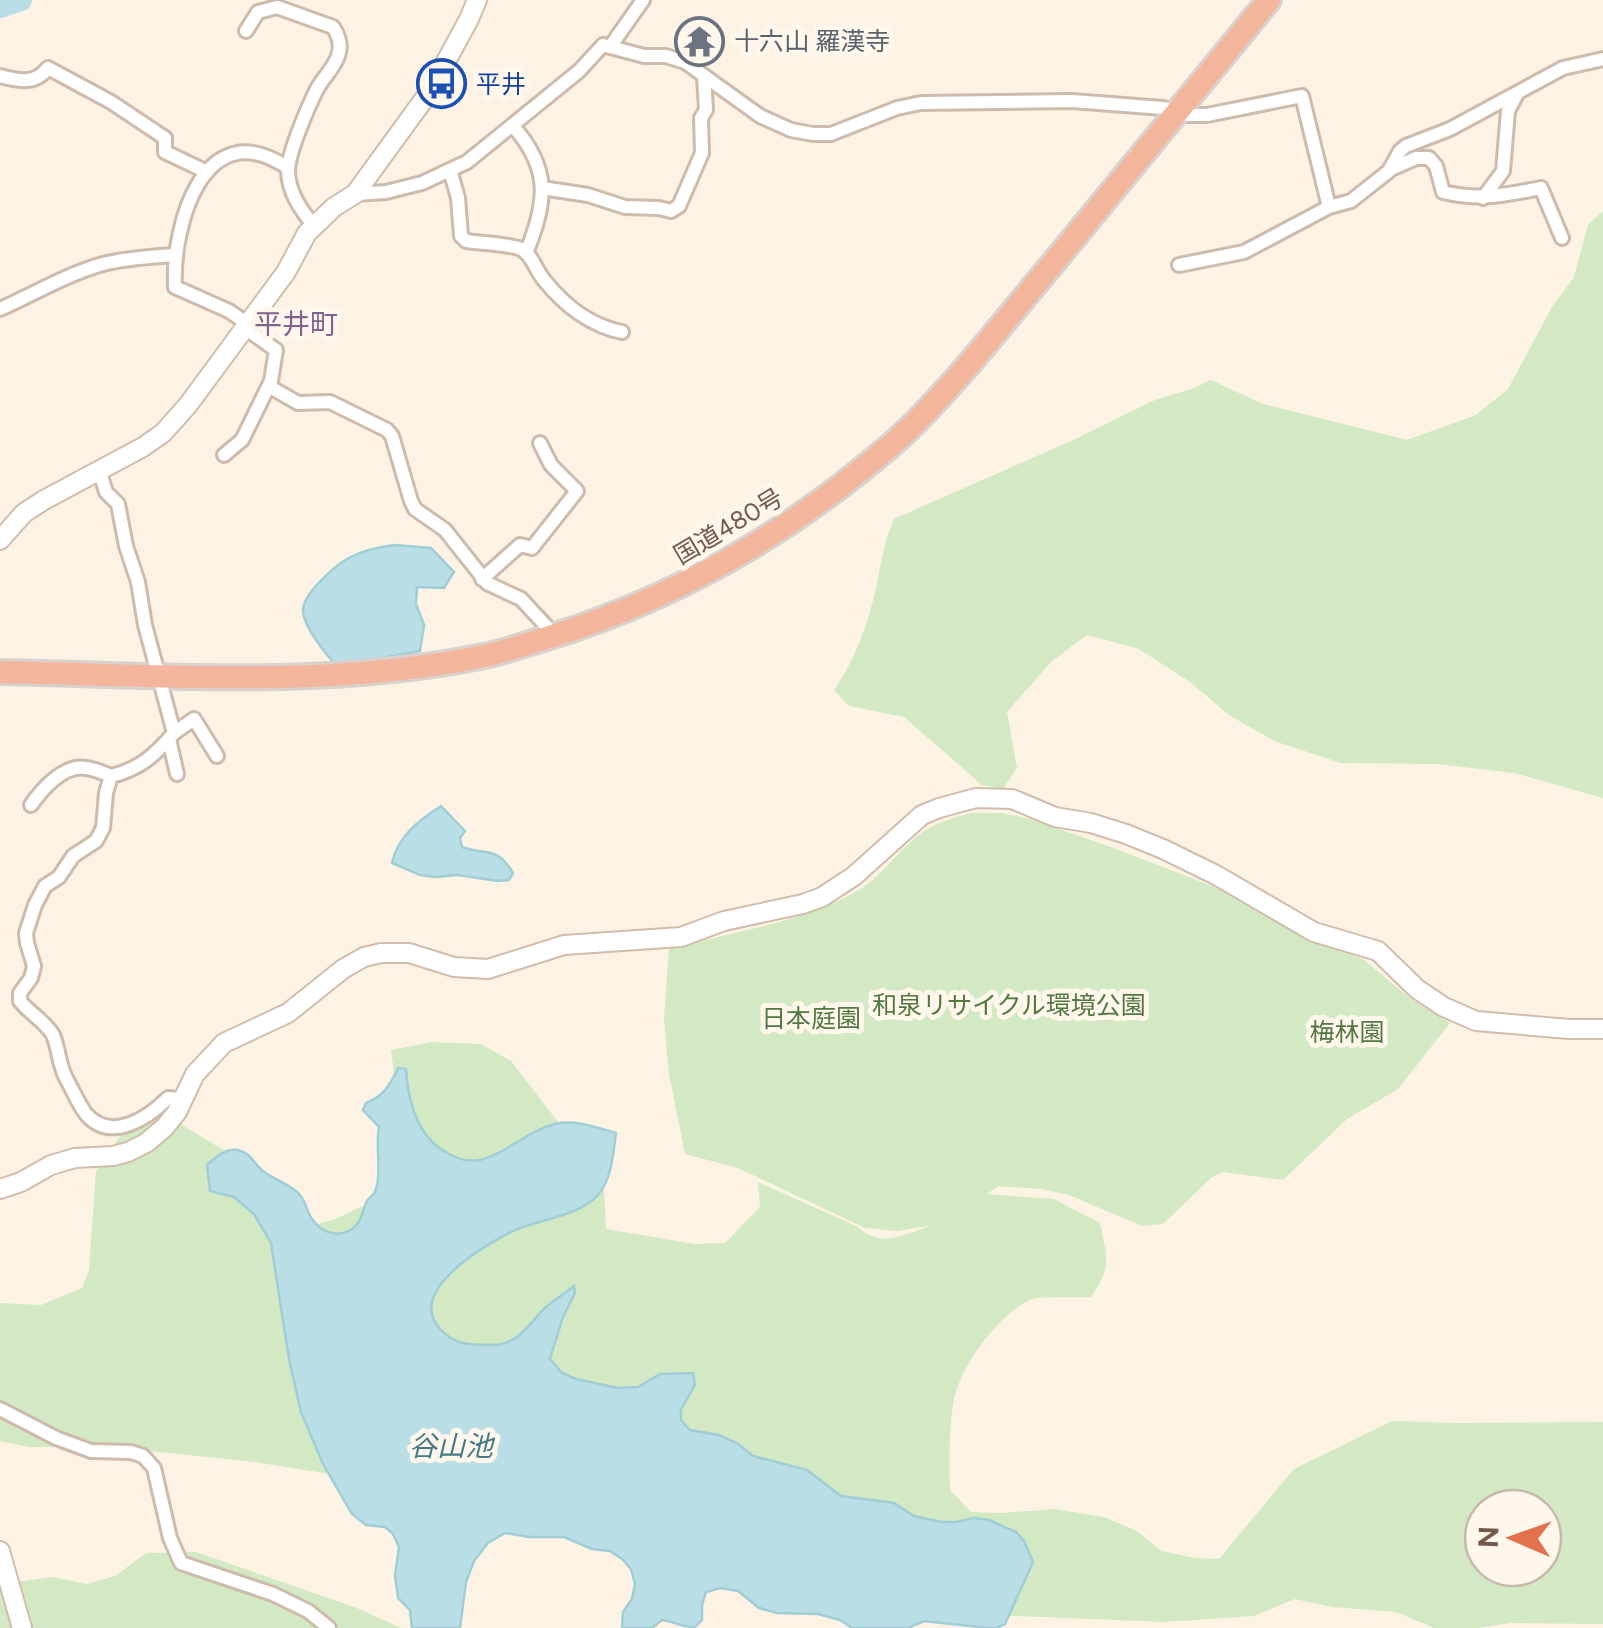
<svg xmlns="http://www.w3.org/2000/svg" width="1603" height="1628" viewBox="0 0 1603 1628" font-family="Figtree,'Noto Sans JP',sans-serif">
	<rect width="100%" height="100%" fill="#fcf3e5"/>
	<g fill="#d2e9c4" fill-rule="evenodd">
		<path d="M1603,211V798L1514,773L1437,764L1341,763L1274,741L1229,715L1190,682L1139,649L1087,635L1052,661L1007,712L1017,768L1003,789L982,785L904,717L849,706L834,690C858,656 872,613 879,572C883,553 886,537 894,519L1073,440L1155,400L1192,389L1211,380L1263,404L1407,440L1476,415L1508,389L1552,307L1574,277L1588,225Z"/>
		<path d="M971,813H1001L1027,818L1111,847L1212,886L1280,921L1309,939L1363,959L1411,999L1450,1023L1398,1089L1347,1119L1283,1180L1223,1172L1212,1177L1163,1224L1142,1226L1069,1195L1041,1189L998,1186L987,1194L1054,1199L1100,1223C1107,1257 1112,1268 1091,1297C1078,1298 1037,1296 1029,1300C996,1317 959,1368 953,1404C949,1433 949,1461 950,1490L971,1512L1002,1513L1055,1509L1104,1517L1137,1531L1161,1551L1195,1558L1219,1559L1294,1469L1392,1421L1457,1423L1603,1422V1624L1510,1623L1478,1628H1434L1396,1612L1332,1607L1295,1599L1254,1616L1165,1622L992,1615L388,1483L254,1462L113,1447H29L0,1441V1303L41,1305L82,1288L89,1270L96,1171L125,1129L166,1115L248,1165L295,1231L338,1218L379,1198L396,1090L391,1050L432,1042L481,1044L511,1061L592,1166L604,1191L606,1229L694,1244L725,1243L760,1207L758,1182L856,1226C883,1250 903,1234 933,1225L898,1231L865,1228L738,1168L685,1154L669,1074L664,1020L669,949C727,933 809,921 859,890C881,876 896,854 916,837C931,824 952,818 971,813ZM1483,1508H1543V1568H1483Z"/>
		<polygon points="196,1552 357,1608 401,1628 0,1628 0,1584 53,1577 87,1584 115,1576 146,1553"/>
	</g>
	<g fill="#badee5" stroke="#a0cdd6" stroke-width="2.5">
		<path d="M395,545L431,548L454,572L444,588L417,587L416,604L424,625L420,651L377,659L334,663C324,652 302,624 303,609C304,601 309,594 314,588C340,559 356,550 395,545Z"/>
		<path d="M441,806L465,831L460,838L462,847C487,856 496,845 513,873L509,880L498,881L458,875L435,877L420,875L392,863C398,836 418,821 441,806Z"/>
		<path d="M398,1068L406,1069C408,1102 417,1138 449,1154C459,1159 467,1162 479,1160C506,1154 529,1130 555,1124C576,1119 597,1128 616,1133C613,1154 612,1181 596,1197C574,1218 537,1219 511,1232C482,1247 406,1291 440,1329C455,1345 469,1345 489,1345C518,1346 526,1327 544,1309C552,1301 564,1294 574,1286L575,1293L563,1317L550,1359L562,1373L576,1379L618,1388L638,1387L660,1374L693,1373L695,1385L681,1409V1420L690,1430L719,1435L737,1443L753,1456L807,1470L841,1496L894,1503L914,1516L941,1522H957L973,1518L989,1520L1016,1532L1024,1541L1033,1562L1005,1624L996,1628H988L924,1621L908,1628H852L840,1620L818,1614L777,1613L759,1608L738,1591L720,1588L706,1592L702,1605V1620L695,1627C683,1628 674,1621 662,1620L652,1628H622L623,1612L632,1599L635,1584L631,1569L622,1559L610,1551L592,1549L564,1537H529L505,1533L488,1543L474,1561L466,1582L460,1628H412L410,1610L398,1598L395,1575L399,1547L393,1534L385,1527L366,1525L352,1514L323,1464L301,1412L289,1359L271,1243L254,1214L234,1197L210,1191L207,1165C219,1154 232,1143 248,1155C254,1160 257,1167 264,1172C274,1179 288,1184 297,1192C306,1199 306,1211 312,1219C323,1235 345,1240 358,1223C363,1217 363,1208 367,1201C372,1194 373,1198 376,1189C382,1171 375,1147 379,1127L363,1110L366,1103C384,1096 390,1085 398,1068Z"/>
	</g>
	<g fill="none" stroke-linecap="round" stroke-linejoin="round">
		<polyline stroke="#badee5" stroke-width="22" points="0,7 21,0"/>
		<defs>
			<g id="street">
				<path d="M246,31L258,12L277,7L333,27C339,36 342,45 338,56C334,68 323,78 317,89C308,107 289,151 288,170C288,192 301,210 314,226"/>
				<polyline points="610,47 643,0"/>
				<path d="M0,76C19,81 35,85 48,68L111,102L165,138V152L207,172"/>
				<path d="M513,126C551,169 547,202 526,253"/>
				<path d="M1391,169L1416,158H1429L1436,166L1443,192C1481,201 1503,195 1541,188L1562,238"/>
				<path d="M450,170L458,198L461,236L466,241C479,243 510,244 521,249C532,254 536,271 544,280C564,305 591,326 622,332"/>
				<polyline points="542,188 588,195 625,207 659,208 671,211 679,206 702,153 701,118 706,110 704,76"/>
				<polyline points="355,194 386,192 422,183 467,162 579,71 603,45 644,56 666,56 685,62 760,116 791,130 813,134 831,134 897,108 921,103 1072,101 1163,108 1188,115 1207,115 1302,96 1329,207"/>
				<polyline points="1483,198 1503,171 1508,111 1517,94"/>
				<polyline points="1179,265 1244,252 1329,207 1351,201 1389,171 1400,151 1406,146 1450,129 1563,68 1603,59"/>
				<path d="M0,309C34,294 67,274 103,264C127,258 150,257 175,255"/>
				<path d="M248,324L229,311L175,287C172,223 205,111 288,168"/>
				<polyline points="245,328 276,350 270,387 298,403 330,402 387,430 392,436 411,501 415,509 445,530 487,583 521,599 549,629 552,636"/>
				<polyline points="224,455 242,440 270,383"/>
				<path d="M99,470L106,492L118,504L126,546L138,582L145,625L174,733C155,755 140,769 111,776L106,793L103,828L96,841L73,856L59,877L45,886L35,905L26,933L27,943L34,966L31,978L20,993V1001C29,1013 46,1022 53,1035C59,1049 59,1067 67,1080C73,1091 79,1105 86,1114C111,1143 148,1118 168,1098L184,1099"/>
				<polyline points="482,579 520,545 532,548 577,491 551,465 540,443"/>
				<polyline points="174,733 194,719 217,756"/>
				<polyline points="169,739 177,774"/>
				<path d="M31,805C42,789 64,764 86,768C95,769 104,773 111,776"/>
				<polyline points="0,1409 56,1438 91,1451 131,1452 143,1456 154,1468 170,1538 181,1563 273,1594 308,1611 329,1628"/>
			</g>
			<g id="secondary">
				<polyline points="0,540 24,513 44,500 143,447 163,433 188,405 286,272 307,233 334,207 355,194 430,91 469,19 477,0"/>
				<polyline points="0,1189 21,1182 51,1165 75,1158 113,1156 128,1152 146,1143 165,1127 177,1112 195,1074 224,1043 288,1013 343,969 364,957 381,953 409,953 454,967 488,969 564,945 681,937 724,921 803,904 822,897 854,876 922,815 939,808 976,798 1012,799 1055,817 1091,823 1126,834 1163,849 1216,875 1314,932 1378,951 1417,989 1444,1007 1476,1021 1569,1029 1603,1029"/>
				<polyline points="0,1551 22,1628"/>
			</g>
			<path id="highway" d="M0,672C161,675 325,689 484,656C504,652 523,645 543,639C652,606 752,554 842,485C866,466 891,447 913,425C965,373 1011,313 1059,256C1129,171 1199,86 1269,0"/>
		</defs>
		<use href="#street" stroke="#cdbbac" stroke-width="18"/>
		<use href="#secondary" stroke="#d2bdac" stroke-width="22"/>
		<use href="#highway" stroke="#d8d1cd" stroke-width="28"/>
		<use href="#street" stroke="#fff" stroke-width="12"/>
		<use href="#secondary" stroke="#fff" stroke-width="18"/>
		<use href="#highway" stroke="#f4b59d" stroke-width="22"/>
	</g>
	<defs>
		<symbol id="temple-ring" viewBox="-11 -11 22 22"><circle r="9.5" fill="#fff7eb" stroke="#6b7280" stroke-width="1.5"/><path d="M0-6L5-2H3V0L6.5 2.5H4V6H1.5V3h-3V6H-4V2.5H-6.5L-3 0V-2H-5Z" fill="#6b7280"/></symbol>
		<symbol id="bus-ring" viewBox="-11 -11 22 22"><circle r="9.5" fill="#fff7eb" stroke="#1a4fb4" stroke-width="1.5"/><path d="M-5-6H5V4H4V6H2V4H-2V6H-4V4H-5ZM-3.5-4V0h7V-4ZM-3.5 1.2v1.5H-2V1.2ZM2 1.2v1.5H3.5V1.2Z" fill="#1a4fb4"/></symbol>
	</defs>
	<g fill-rule="evenodd">
		<use href="#temple-ring" x="672" y="14" width="55" height="55"/>
		<use href="#bus-ring" x="414" y="56" width="55" height="55"/>
	</g>
	<g text-anchor="middle" stroke-width="10" stroke-linejoin="round" paint-order="stroke">
		<g font-size="25" fill="#5b616d" stroke="#fff7eb" text-anchor="start">
			<text x="734" y="50">十六山 羅漢寺</text>
		</g>
		<g font-size="25" fill="#164399" stroke="#fff7eb" text-anchor="start">
			<text x="476" y="93">平井</text>
		</g>
		<g font-size="25" fill="#745a4b" stroke="#fff7eb">
			<text transform="translate(728 526) rotate(-31)" y="9">国道480号</text>
		</g>
		<g font-size="25" fill="#527942" stroke="#fff7eb">
			<text x="1009" y="1014">和泉リサイクル環境公園</text>
			<text x="811" y="1027">日本庭園</text>
			<text x="1347" y="1041">梅林園</text>
		</g>
		<g font-size="28" fill="#826290" stroke="#fff7eb">
			<text x="296" y="334">平井町</text>
		</g>
		<g font-size="28" font-style="italic" fill="#457a87" stroke="#fff7eb">
			<text x="451" y="1456">谷山池</text>
		</g>
	</g>
	<g transform="translate(1513 1538) rotate(272)"><circle r="48" fill="#fff7eb" stroke="#c7b8ab" stroke-width="2.5"/>
	<path d="M0-8L18 38L0 25L-18 38Z" fill="#e3714d"/>
	<text y="-15" font-size="28" font-weight="bold" text-anchor="middle" fill="#745a4b">N</text>
	</g>
</svg>
